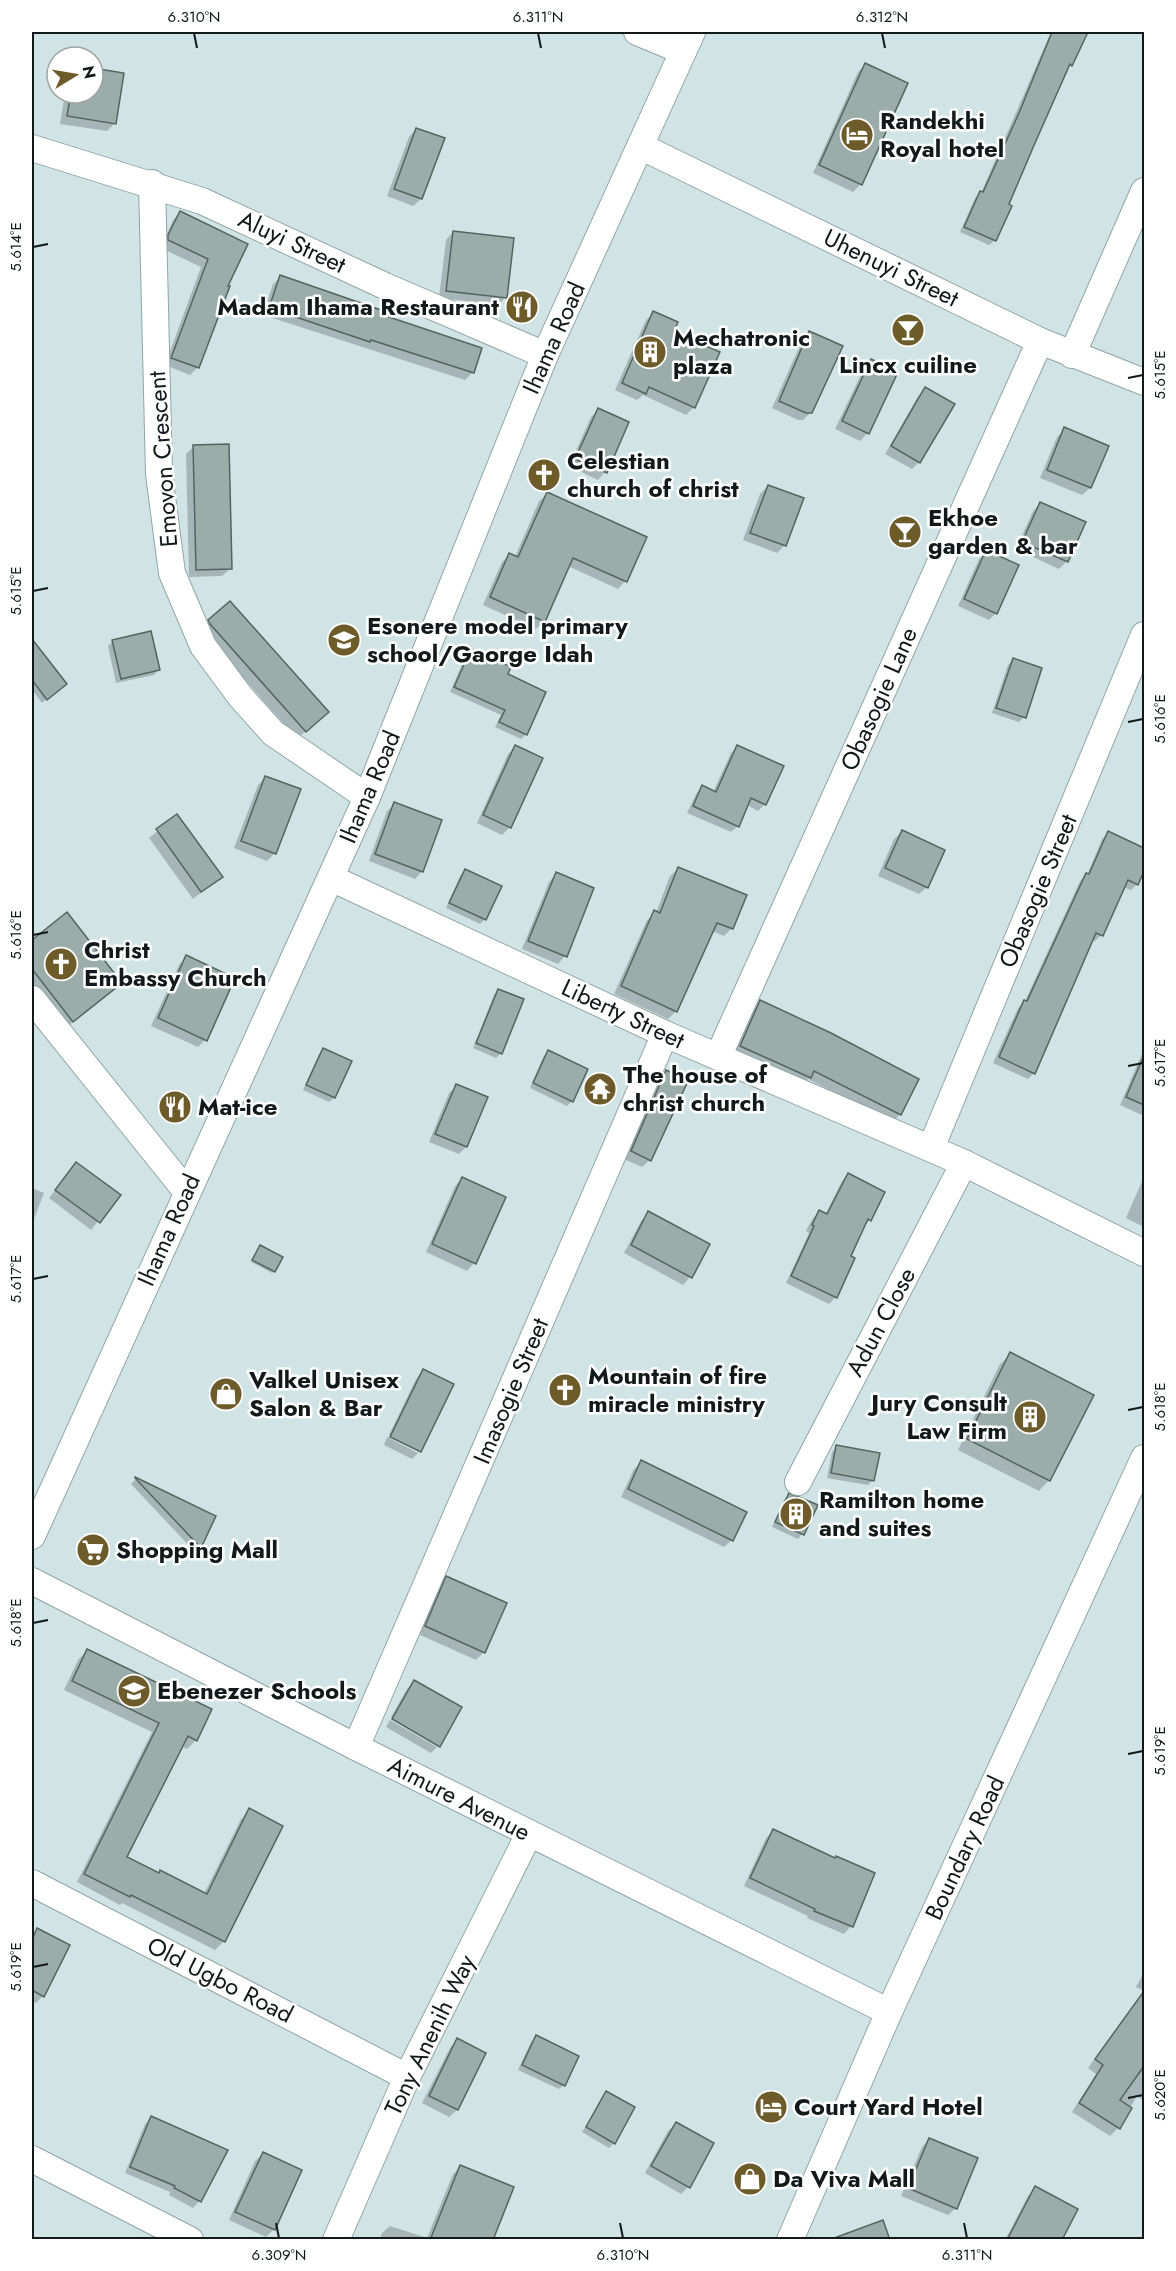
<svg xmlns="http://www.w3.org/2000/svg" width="1176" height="2271" viewBox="0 0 1176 2271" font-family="Jost,sans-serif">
	<rect width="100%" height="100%" fill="#d0e3e5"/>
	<g fill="#0003">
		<polygon points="1051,32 1086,32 1071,65 1066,70 1007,205 1010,206 994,241 989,245 960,232 975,198 981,193"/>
		<polygon points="865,65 861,184 853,192 813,173 858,72"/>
		<polygon points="93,69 115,123 107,131 60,124 65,93 93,93"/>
		<polygon points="416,129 421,199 413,206 387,196 409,137"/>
		<polygon points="180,213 226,286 198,367 190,375 165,365 201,267 161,248 173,220"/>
		<polygon points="453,232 505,298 498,305 439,298 446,240"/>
		<polygon points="281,277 378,315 480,349 472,373 465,380 263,315 273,284"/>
		<polygon points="654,313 672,332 694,407 686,415 643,395 637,400 615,390 646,320"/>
		<polygon points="810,333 811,412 803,420 798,420 772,408 802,341"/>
		<polygon points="871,361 868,433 860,441 835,429 864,368"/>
		<polygon points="926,389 919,462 912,469 885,454 918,396"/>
		<polygon points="598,410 605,472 598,480 569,466 591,417"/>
		<polygon points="1065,429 1107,447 1090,488 1082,495 1040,478 1057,437"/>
		<polygon points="193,447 230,569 222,576 189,577 186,454"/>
		<polygon points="768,486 802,499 784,546 777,553 743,540 760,494"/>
		<polygon points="547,494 625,581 618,589 568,566 544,621 536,629 483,605 502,562 510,555 515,557 539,501"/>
		<polygon points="1040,504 1067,561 1059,569 1016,549 1033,511"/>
		<polygon points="986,552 996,613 989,620 958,606 979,559"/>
		<polygon points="210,622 319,719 297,739 203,632 202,629"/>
		<polygon points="32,641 65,684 42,703 32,690"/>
		<polygon points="113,641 158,670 154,675 116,683 108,646"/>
		<polygon points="471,651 506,675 526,734 521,739 495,727 501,715 450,692 466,655"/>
		<polygon points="1013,660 1024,717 1019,722 992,713 1008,665"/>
		<polygon points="515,747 510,827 502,835 477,823 508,754"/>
		<polygon points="737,747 765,804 758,811 747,805 738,826 731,832 687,813 696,794 702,787 713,792 731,753"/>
		<polygon points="266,777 275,853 267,861 234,848 258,785"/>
		<polygon points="395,804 422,871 415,879 369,861 387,811"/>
		<polygon points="177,816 221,877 193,899 149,838"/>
		<polygon points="902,832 927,887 919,894 878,876 894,839"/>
		<polygon points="1109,833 1144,849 1144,868 1137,884 1131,890 1123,887 1101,935 1095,941 1091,940 1034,1073 1028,1079 993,1063 1018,1008 1025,1001 1080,881 1087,875 1102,839"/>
		<polygon points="678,869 732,928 724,936 712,931 676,1011 668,1019 614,994 647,920 656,913 670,876"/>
		<polygon points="465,871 485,919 480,924 446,908 460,876"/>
		<polygon points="556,874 565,956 558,964 522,949 549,882"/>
		<polygon points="67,914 120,983 62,1031 32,992 32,942"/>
		<polygon points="186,957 205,1040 198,1047 151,1026 179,965"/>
		<polygon points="498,990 501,1053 496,1058 473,1048 494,995"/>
		<polygon points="761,1002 900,1114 893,1122 808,1079 802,1085 733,1054 753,1010"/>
		<polygon points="1144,1049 1144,1116 1120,1105"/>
		<polygon points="324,1050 350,1062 334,1098 329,1102 303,1090 319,1054"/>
		<polygon points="548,1052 572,1101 567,1106 530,1088 543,1057"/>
		<polygon points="666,1072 650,1160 642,1167 624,1159 658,1080"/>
		<polygon points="457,1086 466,1147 459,1154 429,1142 449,1093"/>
		<polygon points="76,1164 119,1195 91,1230 49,1198"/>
		<polygon points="848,1174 870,1220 863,1226 849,1257 853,1259 836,1297 829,1304 786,1283 809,1233 806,1231 813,1218 819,1212 825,1215 842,1181"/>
		<polygon points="1144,1177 1144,1227 1126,1218"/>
		<polygon points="462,1179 474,1263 467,1271 426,1252 455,1186"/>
		<polygon points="32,1188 44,1193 32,1224"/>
		<polygon points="649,1213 708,1245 690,1277 683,1285 624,1253 641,1221"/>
		<polygon points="258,1249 274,1271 272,1273 251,1262"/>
		<polygon points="1011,1354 1049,1480 1039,1491 958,1450 1000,1364"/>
		<polygon points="423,1371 452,1385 419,1452 419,1450 389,1435 416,1379"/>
		<polygon points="387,1437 418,1453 412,1459 384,1445"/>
		<polygon points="837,1447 873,1480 868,1485 827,1478 832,1452"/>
		<polygon points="642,1462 732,1540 724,1547 621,1497 634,1469"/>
		<polygon points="135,1480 214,1517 200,1548 195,1552 131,1484"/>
		<polygon points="789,1495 802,1534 798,1539 772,1527 784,1500"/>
		<polygon points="447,1578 484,1652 476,1660 418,1634 439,1585"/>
		<polygon points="87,1651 196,1740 187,1749 181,1746 125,1858 204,1894 241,1819 250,1810 224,1941 215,1950 122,1903 120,1905 77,1882 152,1732 64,1690 78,1660"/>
		<polygon points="414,1682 438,1744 391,1717 407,1689"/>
		<polygon points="390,1720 437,1747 431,1753 386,1727"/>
		<polygon points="773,1831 835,1860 851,1926 844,1934 807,1918 808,1916 744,1886 766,1838"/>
		<polygon points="38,1930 43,1996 36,2003 32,2001 32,1936"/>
		<polygon points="1144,1972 1144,2101 1137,2096 1118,2128 1110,2136 1072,2112 1096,2074 1088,2068 1144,1991 1136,1987"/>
		<polygon points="536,2037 564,2085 559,2089 518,2070 531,2042"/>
		<polygon points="457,2040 484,2054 457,2110 449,2117 422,2103 450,2048"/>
		<polygon points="607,2092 614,2143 609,2148 582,2132"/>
		<polygon points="151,2118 226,2151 199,2201 193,2208 169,2195 170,2192 125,2173 145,2124"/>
		<polygon points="676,2123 688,2187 681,2194 645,2173 668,2131"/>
		<polygon points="929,2139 956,2208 948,2215 901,2196 922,2147"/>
		<polygon points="263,2154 300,2171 273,2230 266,2237 229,2220 255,2161"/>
		<polygon points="461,2167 445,2240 380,2240 382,2233 390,2226 427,2238 453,2174"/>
		<polygon points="1035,2188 1060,2240 1005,2240 1028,2196"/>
	</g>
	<g fill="#9bada9" stroke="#546561" stroke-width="1.5">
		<polygon points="1052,32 1088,32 1072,66 1070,64 1035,143 1009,204 1012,206 996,241 964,227 980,191 983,192 1019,113"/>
		<polygon points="865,63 908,83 862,185 819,165"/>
		<polygon points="93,68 124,73 116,124 67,116 71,93 93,93"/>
		<polygon points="416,128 445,138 422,199 394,189"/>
		<polygon points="180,211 248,244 228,286 230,286 199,368 171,358 208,259 168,240 168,235"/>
		<polygon points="453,231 514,238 507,298 446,291"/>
		<polygon points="280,275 381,310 380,314 482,348 474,373 371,340 370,342 269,308"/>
		<polygon points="653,311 678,322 674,332 720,352 695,408 649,387 646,394 622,383"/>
		<polygon points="809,331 843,346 812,413 806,413 779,401"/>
		<polygon points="871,359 898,372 869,434 842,421"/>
		<polygon points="925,387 955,404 920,463 891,446"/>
		<polygon points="598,408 629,422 607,473 575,459"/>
		<polygon points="1064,427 1109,446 1091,488 1047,470"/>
		<polygon points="229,444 232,569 196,570 193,445"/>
		<polygon points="768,485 804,498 786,546 750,533"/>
		<polygon points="547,492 647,537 627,582 573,558 545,622 490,597 509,553 518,557"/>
		<polygon points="1040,502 1086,522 1068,562 1022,542"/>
		<polygon points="986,550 1019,565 997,614 964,599"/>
		<polygon points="230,601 329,712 306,732 210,624 208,620"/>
		<polygon points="151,631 160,670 121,679 112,640"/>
		<polygon points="32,639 67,684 47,700 32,680"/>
		<polygon points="471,649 511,667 508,674 546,692 527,735 499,722 505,710 454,687"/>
		<polygon points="1013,658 1042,668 1026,718 996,708"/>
		<polygon points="515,745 543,758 511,828 483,815"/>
		<polygon points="737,745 784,766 766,805 751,798 739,827 693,806 702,785 716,792"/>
		<polygon points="265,776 301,789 276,854 241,841"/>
		<polygon points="394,802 442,820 423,872 375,854"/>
		<polygon points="177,814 223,877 201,892 156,829"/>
		<polygon points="902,830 945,850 928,888 885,868"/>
		<polygon points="1108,831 1144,848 1144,871 1138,885 1128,880 1103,936 1096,933 1035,1074 999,1057 1024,1000 1027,1001 1086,873 1089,874"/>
		<polygon points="678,867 747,895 733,929 717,923 677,1012 621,986 654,910 660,913"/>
		<polygon points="465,869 502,886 486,920 449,903"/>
		<polygon points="556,872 594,888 567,957 528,941"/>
		<polygon points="67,912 122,983 73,1022 32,969 32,940"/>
		<polygon points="186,955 235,978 207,1041 158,1018"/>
		<polygon points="498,989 524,999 502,1054 476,1043"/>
		<polygon points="760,1000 831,1033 919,1079 901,1115 814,1071 811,1078 740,1046"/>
		<polygon points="323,1048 352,1061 335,1098 306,1085"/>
		<polygon points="548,1050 588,1069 573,1102 533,1083"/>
		<polygon points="1144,1055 1144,1105 1126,1097"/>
		<polygon points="666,1070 688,1081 651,1161 631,1151"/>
		<polygon points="456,1084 488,1097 467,1147 435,1134"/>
		<polygon points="76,1162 121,1195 100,1223 55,1190"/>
		<polygon points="848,1173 885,1192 871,1221 868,1219 851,1256 855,1258 837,1298 791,1276 814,1226 812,1225 819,1210 827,1214"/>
		<polygon points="462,1177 506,1197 476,1264 432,1244"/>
		<polygon points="648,1211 710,1244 692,1278 631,1245"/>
		<polygon points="260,1245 283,1257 275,1272 252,1260"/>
		<polygon points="1010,1352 1094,1395 1050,1481 967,1439"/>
		<polygon points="423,1369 454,1384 421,1452 390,1437"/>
		<polygon points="836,1445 880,1453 874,1481 831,1473"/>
		<polygon points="641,1460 747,1512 733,1541 628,1489"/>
		<polygon points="135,1477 216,1516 201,1548 135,1478"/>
		<polygon points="789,1493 818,1505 804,1535 775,1522"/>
		<polygon points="446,1576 507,1603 485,1653 425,1626"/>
		<polygon points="87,1649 212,1709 197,1741 188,1736 127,1857 159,1873 160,1870 207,1894 249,1808 283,1826 225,1942 131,1895 130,1897 84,1874 159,1723 72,1681"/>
		<polygon points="414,1680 462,1707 440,1747 392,1719"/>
		<polygon points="773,1829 835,1858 836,1856 875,1873 853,1927 814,1911 815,1909 750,1878"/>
		<polygon points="37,1928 70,1945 44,1997 32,1990 32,1940"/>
		<polygon points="1144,1991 1144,2066 1120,2100 1132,2108 1120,2129 1079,2103 1103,2065 1095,2059"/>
		<polygon points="536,2035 579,2056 565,2086 522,2065"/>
		<polygon points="457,2038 486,2053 458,2110 429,2096"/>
		<polygon points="606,2091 635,2107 615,2144 586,2127"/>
		<polygon points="151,2116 228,2150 201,2202 174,2188 175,2186 130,2167"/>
		<polygon points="676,2122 714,2143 690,2188 651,2166"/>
		<polygon points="929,2138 978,2158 957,2209 908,2188"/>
		<polygon points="263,2152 302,2170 275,2230 235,2212"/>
		<polygon points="460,2165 514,2187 493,2240 430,2240"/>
		<polygon points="1035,2186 1078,2209 1062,2240 1007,2240"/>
		<polygon points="883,2220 890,2240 834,2240 834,2238"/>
	</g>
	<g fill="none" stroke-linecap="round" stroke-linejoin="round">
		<defs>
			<g id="minor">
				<polyline points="637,32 683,51"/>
				<polyline points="640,146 1040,341 1144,382"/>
				<polyline points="32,148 202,201 385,286 545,355"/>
				<polyline points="152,183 159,474 172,573 203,646 240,696 273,733 367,797"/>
				<polyline points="1072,355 1144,191"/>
				<polyline points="331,878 665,1034 964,1163 1144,1253"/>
				<polyline points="32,999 186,1191"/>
				<polyline points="718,1057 1040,341"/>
				<polyline points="931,1148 1144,635"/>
				<polyline points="798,1482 964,1163"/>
				<polyline points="32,1536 367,797 545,355 692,32"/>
				<polyline points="32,1581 356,1747 889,2012"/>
				<polyline points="356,1747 665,1034"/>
				<polyline points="32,1883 407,2077"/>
				<polyline points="32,2159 190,2240"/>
				<polyline points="336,2240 407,2077 529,1834"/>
				<polyline points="790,2240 889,2012 1144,1458"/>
			</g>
		</defs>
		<use href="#minor" stroke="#92a5a6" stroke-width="28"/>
		<use href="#minor" stroke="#fff" stroke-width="26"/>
	</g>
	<path fill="none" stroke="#12191a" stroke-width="2" d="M194,33L197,48M538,33L541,48M882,33L885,48M33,247L48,244M1128,378L1143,375M33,591L48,588M1128,722L1143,719M33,935L48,932M1128,1066L1143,1063M33,1279L48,1276M1128,1410L1143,1407M33,1623L48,1620M1128,1754L1143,1751M33,1967L48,1964M1128,2098L1143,2095M276,2223L279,2238M620,2223L623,2238M964,2223L967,2238"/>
	<defs>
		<symbol id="hotel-disc" viewBox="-11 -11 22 22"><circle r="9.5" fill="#6d5b29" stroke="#fff"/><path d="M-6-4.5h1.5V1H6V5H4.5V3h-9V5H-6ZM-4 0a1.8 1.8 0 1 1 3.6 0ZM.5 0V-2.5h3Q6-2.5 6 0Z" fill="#fff"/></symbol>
		<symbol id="restaurant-disc" viewBox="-11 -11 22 22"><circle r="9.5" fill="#6d5b29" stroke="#fff"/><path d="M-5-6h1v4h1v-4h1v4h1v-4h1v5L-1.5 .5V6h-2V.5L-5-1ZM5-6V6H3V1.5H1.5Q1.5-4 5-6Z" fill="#fff"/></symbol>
		<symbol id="bar-disc" viewBox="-11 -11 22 22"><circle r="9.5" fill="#6d5b29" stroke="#fff"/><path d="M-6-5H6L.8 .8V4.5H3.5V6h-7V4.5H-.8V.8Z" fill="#fff"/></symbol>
		<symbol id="building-disc" viewBox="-11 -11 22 22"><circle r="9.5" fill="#6d5b29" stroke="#fff"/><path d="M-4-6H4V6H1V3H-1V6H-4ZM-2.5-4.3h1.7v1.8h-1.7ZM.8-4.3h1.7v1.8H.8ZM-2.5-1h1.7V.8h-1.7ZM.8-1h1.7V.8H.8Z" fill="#fff"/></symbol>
		<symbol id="church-disc" viewBox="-11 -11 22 22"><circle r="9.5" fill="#6d5b29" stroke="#fff"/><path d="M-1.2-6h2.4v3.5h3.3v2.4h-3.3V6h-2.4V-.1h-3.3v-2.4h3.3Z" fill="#fff"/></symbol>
		<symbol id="school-disc" viewBox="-11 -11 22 22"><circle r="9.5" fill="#6d5b29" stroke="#fff"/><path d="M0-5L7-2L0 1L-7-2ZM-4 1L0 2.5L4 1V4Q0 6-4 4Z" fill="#fff"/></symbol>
		<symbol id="temple-disc" viewBox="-11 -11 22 22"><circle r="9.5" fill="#6d5b29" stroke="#fff"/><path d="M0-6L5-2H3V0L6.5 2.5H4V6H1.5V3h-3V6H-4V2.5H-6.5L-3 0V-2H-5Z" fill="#fff"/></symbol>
		<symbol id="shop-disc" viewBox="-11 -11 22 22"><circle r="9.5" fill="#6d5b29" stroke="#fff"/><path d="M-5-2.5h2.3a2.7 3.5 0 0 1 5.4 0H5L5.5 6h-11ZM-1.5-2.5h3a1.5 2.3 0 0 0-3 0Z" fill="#fff"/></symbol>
		<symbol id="supermarket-disc" viewBox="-11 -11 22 22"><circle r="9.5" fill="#6d5b29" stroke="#fff"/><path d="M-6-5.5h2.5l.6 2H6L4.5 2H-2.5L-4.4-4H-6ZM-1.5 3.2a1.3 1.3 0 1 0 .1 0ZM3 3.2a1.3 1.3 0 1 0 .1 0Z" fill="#fff"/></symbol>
	</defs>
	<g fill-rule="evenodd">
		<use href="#hotel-disc" x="838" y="116" width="38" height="38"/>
		<use href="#restaurant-disc" x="503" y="288" width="38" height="38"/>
		<use href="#bar-disc" x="889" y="311" width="38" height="38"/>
		<use href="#building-disc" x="631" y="333" width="38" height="38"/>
		<use href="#church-disc" x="525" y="456" width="38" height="38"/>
		<use href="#bar-disc" x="886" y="513" width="38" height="38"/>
		<use href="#school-disc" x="325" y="621" width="38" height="38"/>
		<use href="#church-disc" x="42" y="945" width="38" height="38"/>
		<use href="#temple-disc" x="581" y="1070" width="38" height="38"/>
		<use href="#restaurant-disc" x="156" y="1088" width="38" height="38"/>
		<use href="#church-disc" x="546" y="1371" width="38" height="38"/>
		<use href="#shop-disc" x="207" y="1375" width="38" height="38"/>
		<use href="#building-disc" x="1011" y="1398" width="38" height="38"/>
		<use href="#building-disc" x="777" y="1495" width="38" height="38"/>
		<use href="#supermarket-disc" x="74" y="1531" width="38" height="38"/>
		<use href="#school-disc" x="115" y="1672" width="38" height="38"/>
		<use href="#hotel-disc" x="752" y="2088" width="38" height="38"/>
		<use href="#shop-disc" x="731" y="2160" width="38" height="38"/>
	</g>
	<g text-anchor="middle" stroke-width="5" stroke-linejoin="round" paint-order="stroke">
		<g font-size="24" font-weight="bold" fill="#12191a" stroke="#fff" text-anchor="start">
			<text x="880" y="129">Randekhi<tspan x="880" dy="28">Royal hotel</tspan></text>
			<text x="499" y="315" text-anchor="end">Madam Ihama Restaurant</text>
			<text x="673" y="346">Mechatronic<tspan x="673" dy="28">plaza</tspan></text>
			<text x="908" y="373" text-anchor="middle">Lincx cuiline</text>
			<text x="567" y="469">Celestian<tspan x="567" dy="28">church of christ</tspan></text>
			<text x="928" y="526">Ekhoe<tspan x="928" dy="28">garden &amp; bar</tspan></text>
			<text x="367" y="634">Esonere model primary<tspan x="367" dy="28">school/Gaorge Idah</tspan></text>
			<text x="84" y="958">Christ<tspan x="84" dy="28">Embassy Church</tspan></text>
			<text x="623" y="1083">The house of<tspan x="623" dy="28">christ church</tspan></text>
			<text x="198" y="1115">Mat-ice</text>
			<text x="588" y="1384">Mountain of fire<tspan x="588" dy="28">miracle ministry</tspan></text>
			<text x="249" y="1388">Valkel Unisex<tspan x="249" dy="28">Salon &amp; Bar</tspan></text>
			<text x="1007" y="1411" text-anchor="end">Jury Consult<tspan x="1007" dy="28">Law Firm</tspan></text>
			<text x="819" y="1508">Ramilton home<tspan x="819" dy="28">and suites</tspan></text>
			<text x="116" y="1558">Shopping Mall</text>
			<text x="157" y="1699">Ebenezer Schools</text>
			<text x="794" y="2115">Court Yard Hotel</text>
			<text x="773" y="2187">Da Viva Mall</text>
		</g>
		<g font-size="24" fill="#12191a" stroke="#fff">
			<text transform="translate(292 242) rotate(25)" y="8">Aluyi Street</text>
			<text transform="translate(891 268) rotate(26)" y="8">Uhenuyi Street</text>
			<text transform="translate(554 338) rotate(-66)" y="8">Ihama Road</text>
			<text transform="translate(163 459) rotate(-94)" y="8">Emovon Crescent</text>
			<text transform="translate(879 699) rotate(-66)" y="8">Obasogie Lane</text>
			<text transform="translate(370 787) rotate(-67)" y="8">Ihama Road</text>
			<text transform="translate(1038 891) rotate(-67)" y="8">Obasogie Street</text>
			<text transform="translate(623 1014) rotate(25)" y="8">Liberty Street</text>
			<text transform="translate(169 1230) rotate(-66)" y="8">Ihama Road</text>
			<text transform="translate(881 1322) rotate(-62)" y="8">Adun Close</text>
			<text transform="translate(511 1391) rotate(-67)" y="8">Imasogie Street</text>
			<text transform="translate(459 1799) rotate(27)" y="8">Aimure Avenue</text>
			<text transform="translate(965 1848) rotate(-65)" y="8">Boundary Road</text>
			<text transform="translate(220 1980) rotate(27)" y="8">Old Ugbo Road</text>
			<text transform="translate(430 2035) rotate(-64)" y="8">Tony Anenih Way</text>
		</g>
	</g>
	<rect width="1176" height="2271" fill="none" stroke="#ffffff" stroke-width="66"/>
	<g transform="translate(75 75) rotate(79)"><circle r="28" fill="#ffffff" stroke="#a0a3a3" stroke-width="1.5"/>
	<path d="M0-4.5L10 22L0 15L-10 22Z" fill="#6d5b29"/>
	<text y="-9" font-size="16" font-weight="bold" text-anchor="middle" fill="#12191a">N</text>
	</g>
	<rect x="33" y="33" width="1110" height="2205" fill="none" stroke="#12191a" stroke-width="2"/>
	<g font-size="15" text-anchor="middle" fill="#12191a">
		<text x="194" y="22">6.310°N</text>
		<text x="538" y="22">6.311°N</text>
		<text x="882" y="22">6.312°N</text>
		<text transform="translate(16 247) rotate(-90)" y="5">5.614°E</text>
		<text transform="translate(1160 375) rotate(-90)" y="5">5.615°E</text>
		<text transform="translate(16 591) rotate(-90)" y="5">5.615°E</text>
		<text transform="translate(1160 719) rotate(-90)" y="5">5.616°E</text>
		<text transform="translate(16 935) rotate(-90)" y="5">5.616°E</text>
		<text transform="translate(1160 1063) rotate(-90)" y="5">5.617°E</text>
		<text transform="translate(16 1279) rotate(-90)" y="5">5.617°E</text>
		<text transform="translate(1160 1407) rotate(-90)" y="5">5.618°E</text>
		<text transform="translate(16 1623) rotate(-90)" y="5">5.618°E</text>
		<text transform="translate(1160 1751) rotate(-90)" y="5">5.619°E</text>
		<text transform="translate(16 1967) rotate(-90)" y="5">5.619°E</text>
		<text transform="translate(1160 2095) rotate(-90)" y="5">5.620°E</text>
		<text x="279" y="2260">6.309°N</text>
		<text x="623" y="2260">6.310°N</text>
		<text x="967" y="2260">6.311°N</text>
	</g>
</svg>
